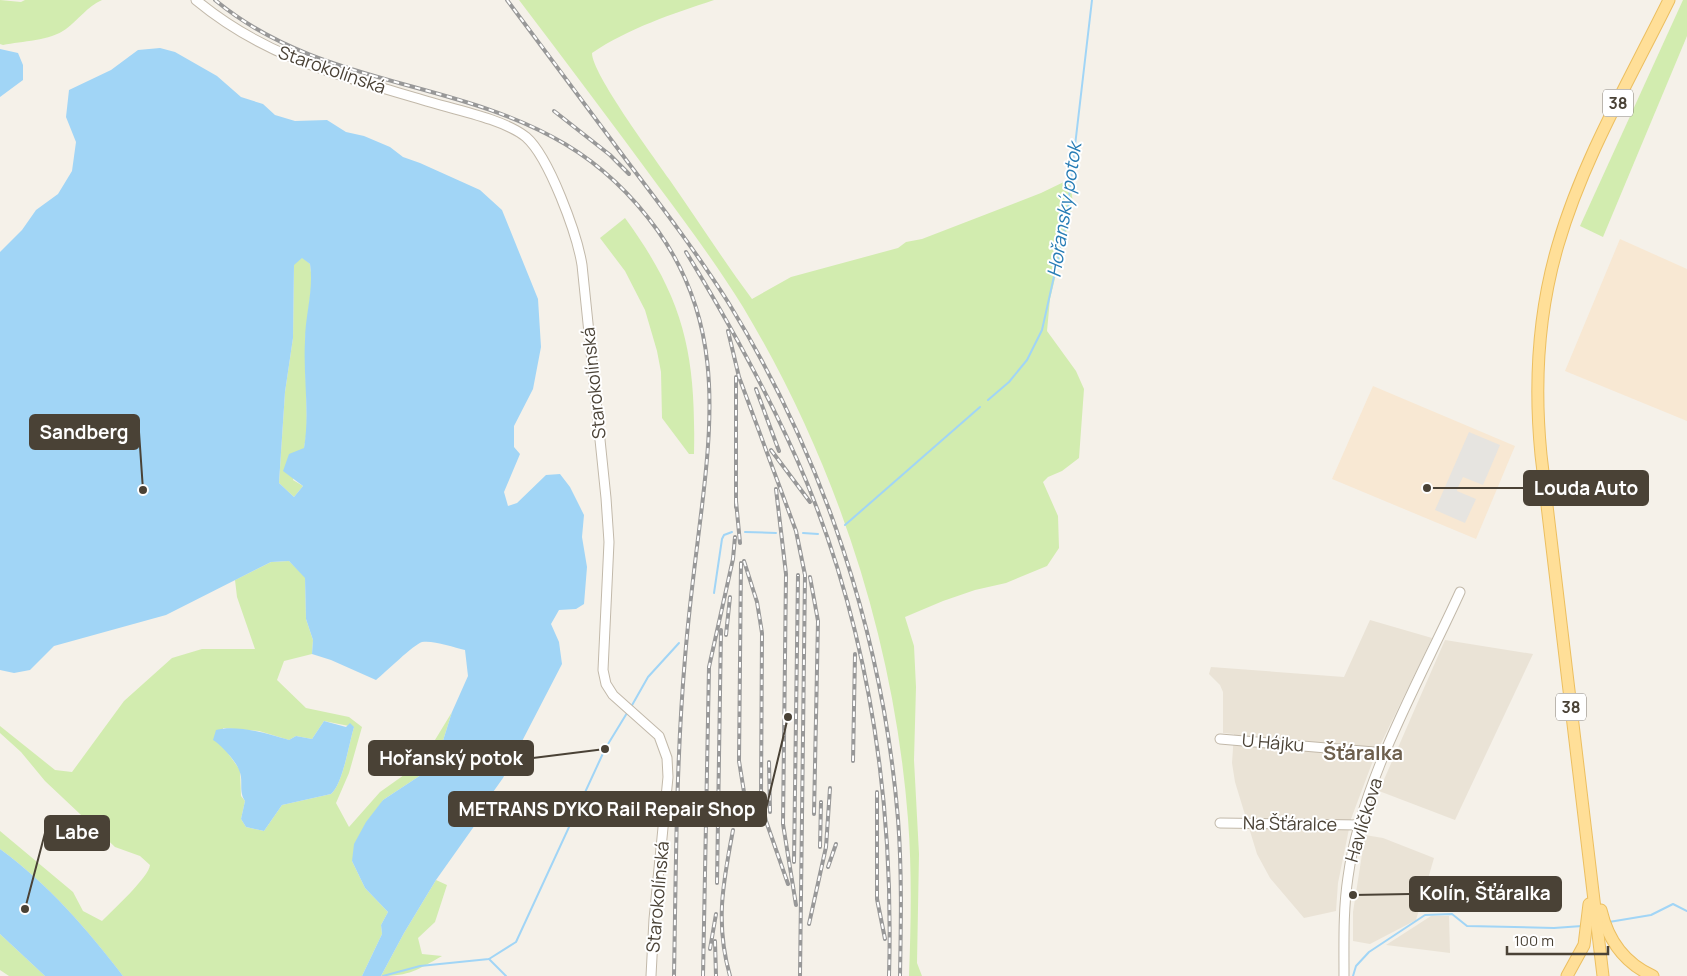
<svg xmlns="http://www.w3.org/2000/svg" width="1687" height="976" viewBox="0 0 1687 976" font-family="Manrope,sans-serif">
	<rect width="100%" height="100%" fill="#f5f1e9"/>
	<g fill="#eae3d6">
		<polygon points="1370,620 1432,638 1374,758 1351,819 1338,883 1336,911 1304,918 1270,878 1257,854 1235,782 1232,763 1234,734 1223,733 1223,692 1220,685 1209,674 1211,667 1344,677"/>
		<polygon points="1445,640 1533,654 1455,820 1379,791"/>
		<polygon points="1365,835 1383,838 1434,858 1416,920 1370,944 1353,941 1353,912"/>
		<polygon points="1431,916 1449,916 1450,953 1386,945"/>
	</g>
	<g fill="#f8e8d3">
		<polygon points="1620,239 1687,269 1687,421 1565,371"/>
		<polygon points="1373,386 1515,446 1476,539 1332,479"/>
	</g>
	<g fill="#d2ecaf" fill-rule="evenodd">
		<path d="M0,0L21,2L25,0H102C87,7 79,19 66,29C50,41 22,41 3,45L0,44Z"/>
		<path d="M519,0H714C672,14 629,28 592,53C592,74 654,157 669,179C697,219 723,260 752,299L791,277L898,248L906,242L922,239L1041,193L1070,179L1073,204L1050,299L1047,331L1076,371L1084,389L1079,458L1062,471L1048,477L1043,482L1058,516L1059,548L1047,566L1006,583L975,590L943,601L905,617L914,646L916,687L914,760L919,854L917,963L922,976H909C911,923 912,871 908,819C894,639 836,462 743,307C717,265 688,226 659,187C613,124 566,62 519,0Z"/>
		<polygon points="1683,0 1687,0 1687,36 1603,237 1580,226"/>
		<path d="M625,218C685,300 696,355 694,454H689L662,418L661,372L657,351L645,310L625,271L600,238Z"/>
		<polygon points="302,257 310,264 312,281 305,341 307,431 304,448 293,480 303,486 294,497 279,483 285,392 293,338 294,264"/>
		<path d="M289,561L305,577L306,619L313,640L312,654L284,661L277,680L306,708L349,717L362,727L349,773L336,803L349,827L380,792L421,763L452,712L441,747L427,771L383,800L352,861L365,888L388,912L381,925L382,934L362,976H123C86,928 49,885 0,849V831L73,892L83,911L102,921C113,910 149,877 150,865L140,856L115,847L45,781L21,752L0,733V726L55,770L72,772L124,701L172,658L202,649H255L237,597L235,580L271,562ZM324,721L354,727C349,743 343,784 331,794L282,805L264,831L246,827L241,819L245,801L241,796L240,770L222,745L223,728L259,731L289,740L296,736L312,739Z"/>
		<path d="M436,880L447,885L435,922L418,938L422,954L442,956C417,970 410,976 381,976L404,933Z"/>
		<polygon points="0,934 45,976 9,976 0,970"/>
	</g>
	<polygon fill="#e6e4e0" points="1469,432 1500,445 1483,485 1463,477 1458,487 1457,491 1476,499 1465,523 1435,510"/>
	<g fill="#a1d5f6" fill-rule="evenodd">
		<path d="M160,48L175,52L217,76L241,97L263,104L275,115L295,121L327,120L346,132L364,136L390,147L403,157L420,163L480,190L502,210L538,299L541,347L533,389L514,426V447L520,454L504,492L508,506L517,503L546,475L560,474L570,487L584,515L582,537L587,567L584,604L576,609L559,610L551,624L559,642L562,664L503,778L486,802L475,825L436,880L404,933L381,976H362L382,934L381,925L388,912L365,888L352,861L354,844L366,822L383,800L427,771L441,747L452,712L468,676L465,650C453,647 433,640 422,642C413,645 386,672 376,680L331,660L312,654L313,640L306,619L305,578L289,561L271,562L166,615L54,646L30,670L14,673L0,670V252L22,230L36,210L58,194L72,171L76,142L66,117L69,90L111,70L138,50ZM302,258L310,264C314,290 305,315 305,341C303,376 310,413 304,448L289,454L283,471L303,486L294,497L279,483L285,392L293,338L294,265Z"/>
		<polygon points="0,49 18,53 23,65 23,80 0,97"/>
		<path d="M324,721L346,727L350,723L354,727C349,743 343,784 331,794L282,805L264,831L246,827L241,819L245,801C238,791 244,780 239,770C236,761 220,744 213,740L216,730C236,724 269,734 289,740L296,736L312,739Z"/>
		<path d="M0,849C49,885 86,928 123,976H45L0,934Z"/>
	</g>
	<g fill="none" stroke-linecap="round" stroke-linejoin="round">
		<g stroke="#a1d5f6" stroke-width="2">
			<polyline points="988,400 1009,382 1027,360 1042,330 1066,223 1092,0"/>
			<polyline points="845,525 980,407"/>
			<polyline points="745,532 776,533"/>
			<polyline points="803,533 818,534"/>
			<polyline points="714,593 722,539 724,535 732,532"/>
			<polyline points="631,707 648,677 679,643"/>
			<polyline points="1609,922 1651,915 1673,904 1687,911"/>
			<polyline points="489,959 506,976"/>
			<polyline points="383,976 420,966 489,959 516,942 605,749 627,713"/>
			<polyline points="1353,976 1356,966 1369,952 1425,915 1452,914 1467,926 1554,928 1582,926"/>
		</g>
		<defs>
			<g id="minor">
				<path d="M196,0C266,58 339,75 423,100C452,109 504,119 526,137C549,157 577,234 582,265L606,498L609,542L603,670L606,684L613,695L659,736L667,758L668,777L654,919L651,976"/>
				<polyline points="1220,739 1386,753"/>
				<polyline points="1220,823 1360,825"/>
				<path d="M1344,976C1344,943 1343,910 1348,877C1361,781 1420,680 1460,592"/>
			</g>
			<g id="major">
				<path d="M1601,910C1608,940 1624,963 1653,976"/>
				<polyline points="1567,976 1584,945 1589,904"/>
				<path d="M1603,976L1541,455C1534,384 1538,313 1558,245C1583,159 1630,79 1669,0"/>
			</g>
		</defs>
		<use href="#minor" stroke="#c2b9aa" stroke-width="11"/>
		<use href="#major" stroke="#ecbf60" stroke-width="13"/>
		<use href="#minor" stroke="#fff" stroke-width="9"/>
		<use href="#major" stroke="#ffdf98" stroke-width="11"/>
		<defs>
			<g id="rail">
				<path d="M215,0C320,87 454,78 565,144C602,166 633,196 658,231C719,317 714,406 702,506C696,556 689,607 685,658C676,763 676,870 674,976"/>
				<path d="M507,0C547,53 587,107 627,161C662,207 697,253 728,302C824,458 883,636 898,819C902,871 901,923 900,976"/>
				<polyline points="554,111 610,155 629,174"/>
				<path d="M686,252C731,326 774,403 807,483C871,640 894,808 889,976"/>
				<polyline points="728,331 739,377 796,531 805,575 800,976"/>
				<polyline points="736,377 736,507"/>
				<polyline points="756,389 779,451"/>
				<polyline points="771,450 810,502"/>
				<polyline points="776,489 786,574 783,824 796,905"/>
				<polyline points="736,501 740,543"/>
				<polyline points="744,561 757,602 762,633 761,797 766,821 788,884"/>
				<polyline points="741,563 739,761 744,792 758,823"/>
				<polyline points="810,577 818,621 814,814"/>
				<polyline points="726,635 730,597"/>
				<polyline points="853,761 855,654"/>
				<polyline points="769,762 770,812"/>
				<polyline points="877,792 877,899 885,939"/>
				<polyline points="820,847 821,802"/>
				<polyline points="794,862 798,575"/>
				<polyline points="828,867 836,844"/>
				<polyline points="717,883 721,630"/>
				<polyline points="809,924 826,847 830,788"/>
				<polyline points="715,941 716,976"/>
				<polyline points="710,949 716,914"/>
				<polyline points="703,976 709,667 733,559 735,537"/>
				<path d="M730,976C715,923 723,883 733,830"/>
			</g>
		</defs>
		<use href="#rail" stroke="#989898" stroke-width="4"/>
		<use href="#rail" stroke="#fff" stroke-width="2" stroke-dasharray="5.5" stroke-linecap="butt"/>
	</g>
	<g text-anchor="middle" stroke-width="4" stroke-linejoin="round" paint-order="stroke">
		<g fill="#fff" stroke="#807b72" stroke-width="1">
			<rect x="1603" y="89.5" width="30" height="27" rx="4"/>
			<rect x="1556" y="693.5" width="30" height="27" rx="4"/>
		</g>
		<g font-size="16" font-weight="bold" fill="#4a4236">
			<text x="1618" y="109">38</text>
			<text x="1571" y="713">38</text>
		</g>
		<g font-size="18" fill="#4a4236" stroke="#fff">
			<text transform="translate(332 70) rotate(19)" y="6">Starokolínská</text>
			<text transform="translate(594 383) rotate(-96)" y="6">Starokolínská</text>
			<text transform="translate(1273 743) rotate(5)" y="6">U Hájku</text>
			<text transform="translate(1364 820) rotate(-73)" y="6">Havlíčkova</text>
			<text transform="translate(1290 824) rotate(1)" y="6">Na Šťáralce</text>
			<text transform="translate(658 897) rotate(-85)" y="6">Starokolínská</text>
		</g>
		<g font-size="19" font-style="italic" fill="#267cb5" stroke="#fff">
			<text transform="translate(1064 210) rotate(-81)" y="7">Hořanský potok</text>
		</g>
		<g font-size="20" font-weight="bold" fill="#6d5f4d" stroke="#fff">
			<text x="1363" y="760">Šťáralka</text>
		</g>
	</g>
	<path fill="none" stroke="#4a4236" stroke-width="2" d="M143 490L139 432M1427 488L1524 488M605 749L533 758M788 717L766 809M25 909L45 833M1353 895L1410 894"/>
	<g fill="#4a4236" stroke="#fff" stroke-width="2">
		<circle cx="143" cy="490" r="5"/>
		<circle cx="1427" cy="488" r="5"/>
		<circle cx="605" cy="749" r="5"/>
		<circle cx="788" cy="717" r="5"/>
		<circle cx="25" cy="909" r="5"/>
		<circle cx="1353" cy="895" r="5"/>
	</g>
	<g fill="#4a4236" stroke="#4a4236" stroke-width="2">
		<rect x="30" y="415" width="109" height="34" rx="5"/>
		<rect x="1524" y="471" width="124" height="34" rx="5"/>
		<rect x="369" y="741" width="164" height="34" rx="5"/>
		<rect x="449" y="792" width="317" height="34" rx="5"/>
		<rect x="45" y="816" width="64" height="34" rx="5"/>
		<rect x="1410" y="877" width="151" height="34" rx="5"/>
	</g>
	<g font-size="19" text-anchor="middle" font-weight="bold" fill="#fff">
		<text x="84" y="439">Sandberg</text>
		<text x="1586" y="495">Louda Auto</text>
		<text x="451" y="765">Hořanský potok</text>
		<text x="607" y="816">METRANS DYKO Rail Repair Shop</text>
		<text x="77" y="839">Labe</text>
		<text x="1485" y="900">Kolín, Šťáralka</text>
	</g>
	<path d="M1507 946v8h101v-8" fill="none" stroke="#4a4236" stroke-width="2.5"/>
	<text x="1514" y="946" font-size="15" fill="#4a4236" stroke="#ffffff" stroke-width="4" paint-order="stroke">100 m</text>
</svg>
